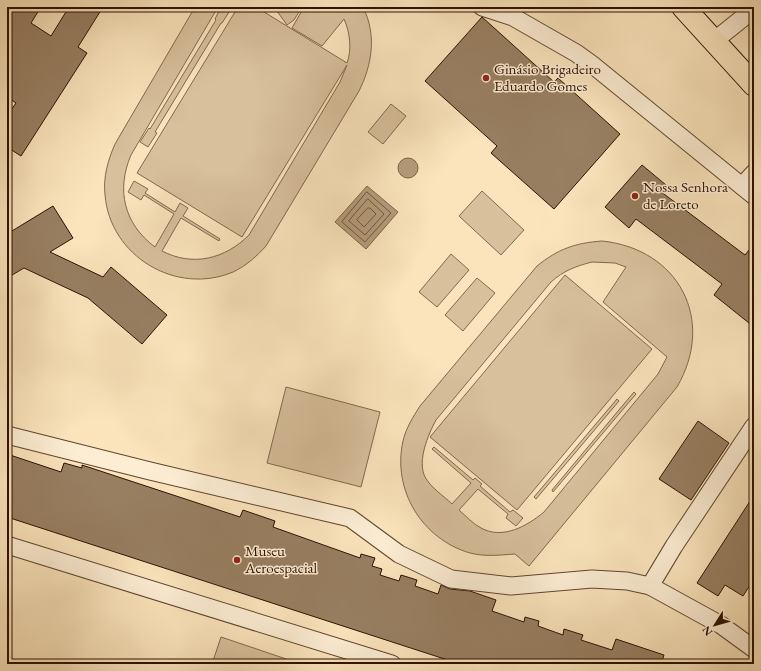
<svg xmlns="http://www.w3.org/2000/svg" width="761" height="671" viewBox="0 0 761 671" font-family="'EB Garamond',serif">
	<rect width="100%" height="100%" fill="#fbe4bc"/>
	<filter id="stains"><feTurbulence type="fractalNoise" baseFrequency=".005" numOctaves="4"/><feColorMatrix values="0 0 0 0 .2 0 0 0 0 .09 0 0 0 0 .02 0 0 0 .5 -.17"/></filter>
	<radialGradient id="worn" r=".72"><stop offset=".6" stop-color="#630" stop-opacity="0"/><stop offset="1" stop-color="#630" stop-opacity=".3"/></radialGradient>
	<g fill="#d8c09c" stroke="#82684e" fill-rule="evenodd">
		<path d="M195,7H218L131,155C116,190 124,224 155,247L174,214L144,195L141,200L128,192L134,181L148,189L145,193L175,212L180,203L188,208L183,216L220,239L219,241L181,218L162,251C193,267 225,259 249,235L340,82L347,65L242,237L137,173L238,7H256L347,63C352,50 350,32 344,19L322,46L292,28L304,7H363C377,35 372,65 359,91L266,246C257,256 246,266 233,272C176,296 110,256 105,195C103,177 108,160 115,144Z"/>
		<polygon points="221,7 227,7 231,9 222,23 221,23 155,132 157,133 148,147 140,142 149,128 150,129 216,20 215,19"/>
		<polygon points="274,7 302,7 294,20 287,25"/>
		<polygon points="391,104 406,116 383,144 368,132"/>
		<polygon points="482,191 524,230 501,255 459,216"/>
		<path d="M602,241C679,249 716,320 677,387L529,566L515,554C500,555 485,557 470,553C422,539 392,490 403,441C406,428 413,417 420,406L537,266C558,249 575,243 602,241ZM592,262L615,263L626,267L603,302L667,357L658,374L544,512C527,526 503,540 481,528C473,524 466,516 459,510L478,489L508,514L506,518L516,526L523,518L513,510L510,512L480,486L482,484L475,478L473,480L434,447L432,449L471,483L452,504C444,496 431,488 425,477C417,461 428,435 436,420L551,282C563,271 576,266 592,262Z"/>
		<polygon points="451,254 469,270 437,307 419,292"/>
		<polygon points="565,275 652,349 517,510 430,437"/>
		<polygon points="477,278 495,293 463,331 445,315"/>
		<polygon points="286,387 380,412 361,487 267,463"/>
		<polygon points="634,392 636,394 553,492 552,490"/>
		<polygon points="617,399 619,401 536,499 534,497"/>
		<polygon points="221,637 301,664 212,664"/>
	</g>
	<g fill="#b59c7c" stroke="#7f644a">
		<circle cx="408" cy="168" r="10"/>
		<polygon points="367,186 398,212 366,249 335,222"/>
	</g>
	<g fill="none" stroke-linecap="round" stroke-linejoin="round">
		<g stroke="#71563e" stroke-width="1">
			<polygon points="367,192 391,213 365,242 342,222"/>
			<polygon points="368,199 384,214 365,235 349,221"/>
			<polygon points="368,208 370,208 376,214 364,227 357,220"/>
		</g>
	</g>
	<g fill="#987f62" stroke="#2d1100">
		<polygon points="7,7 41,7 31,23 51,36 69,7 103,7 78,47 87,53 21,156 7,147 7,116 16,103 7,97"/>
		<polygon points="482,17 554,82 558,78 620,134 554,209 491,153 497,146 425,81"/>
		<polygon points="642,165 666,185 660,191 745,255 754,244 754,327 714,295 722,284 636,219 629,228 605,207"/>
		<polygon points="53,206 73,238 50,252 103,277 111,267 167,315 142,344 88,298 24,268 7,278 7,234"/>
		<polygon points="698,421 729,443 691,500 659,479"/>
		<polygon points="7,454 61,472 64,463 82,468 82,465 240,517 243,510 275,521 273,527 360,558 361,554 375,558 372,566 382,569 380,575 399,581 401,575 417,580 415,586 438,594 441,585 450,589 470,591 496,600 492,611 524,622 525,617 539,621 538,626 563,635 564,629 583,635 581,640 612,650 616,639 664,655 661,664 460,664 7,517"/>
		<polygon points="754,495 754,579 743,596 725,585 718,596 697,583"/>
	</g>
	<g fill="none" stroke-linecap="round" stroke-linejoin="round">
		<defs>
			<g id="minor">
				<polyline points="482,7 513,17 576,53 594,66 754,196"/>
				<polyline points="714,41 754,9"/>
				<polyline points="742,186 754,173"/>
				<polyline points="7,435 150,471 350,518 399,554 451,579 511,586 592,579 627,581 650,586 721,625 754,649"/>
				<polyline points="7,545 392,664"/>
				<polyline points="650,586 674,546 754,426"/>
			</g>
			<polyline id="major" points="683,7 754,85"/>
		</defs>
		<use href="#minor" stroke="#60462f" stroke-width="19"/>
		<use href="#major" stroke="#2d1100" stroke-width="24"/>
		<use href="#minor" stroke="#fcedd3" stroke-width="17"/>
		<use href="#major" stroke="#fbe4bc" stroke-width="22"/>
	</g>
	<g fill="#8f2418" stroke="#fcedd3" stroke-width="1.5">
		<circle cx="486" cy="78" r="4"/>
		<circle cx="635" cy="196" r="4"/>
		<circle cx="237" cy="560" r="4"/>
	</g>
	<g text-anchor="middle" stroke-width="3" stroke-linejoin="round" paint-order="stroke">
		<g font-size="15" fill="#2d1100" stroke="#fcedd3" text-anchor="start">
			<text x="494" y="74">Ginásio Brigadeiro<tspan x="494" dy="17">Eduardo Gomes</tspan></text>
			<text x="643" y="192">Nossa Senhora<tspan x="643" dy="17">de Loreto</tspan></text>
			<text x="245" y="556">Museu<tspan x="245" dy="17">Aeroespacial</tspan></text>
		</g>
	</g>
	<rect width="761" height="671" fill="none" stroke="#fbe4bc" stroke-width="24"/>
	<rect x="8" y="8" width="745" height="655" fill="none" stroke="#2d1100" stroke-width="2"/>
	<rect x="12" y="12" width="737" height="647" fill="none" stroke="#2d1100"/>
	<g transform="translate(715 625) rotate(233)" stroke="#fcedd3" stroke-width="3" paint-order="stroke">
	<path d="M0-3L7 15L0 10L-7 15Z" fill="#2d1100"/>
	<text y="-6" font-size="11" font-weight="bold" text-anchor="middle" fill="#2d1100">N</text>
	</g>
	<rect width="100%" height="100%" filter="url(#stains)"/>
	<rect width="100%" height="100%" fill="url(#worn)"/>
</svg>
